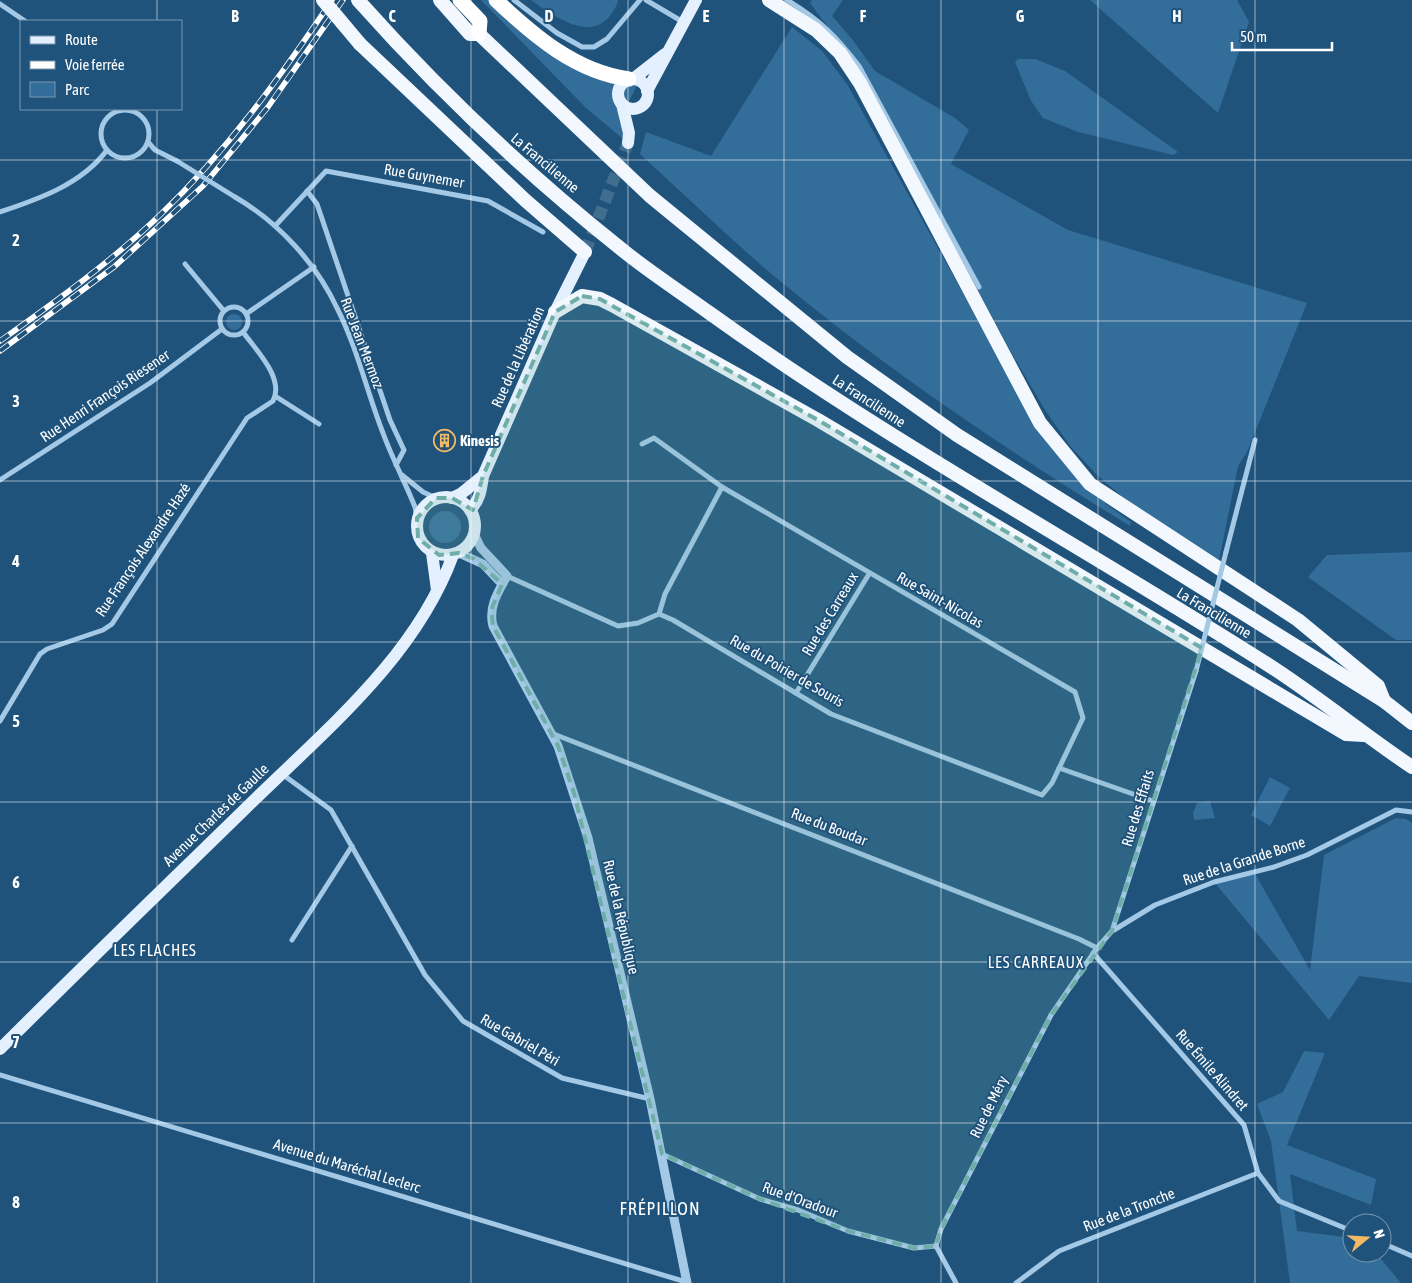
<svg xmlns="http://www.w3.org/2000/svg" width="1412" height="1283" viewBox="0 0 1412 1283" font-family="'Asap Condensed',sans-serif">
	<rect width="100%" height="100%" fill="#20537b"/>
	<g fill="#336d99">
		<polygon points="481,0 489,0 589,73 618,85 638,83 619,122 629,126 622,138 586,108"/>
		<path d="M531,0H618C617,7 613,11 609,17C588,42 551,14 531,0Z"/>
		<polygon points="812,0 843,0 832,16 852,39 875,71 955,118 969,130 951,164 1068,230 1307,303 1247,452 1238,466 1219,561 1137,509 1098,476 1071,447 1045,410 1011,352 858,67 810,3"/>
		<polygon points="1090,0 1237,0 1249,22 1218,113"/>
		<path d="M792,27L822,51L847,84L1027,409L1080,480L1106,504L1131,522L1130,526C1008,451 890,372 780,281C732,241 686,196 640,154L646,132L711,156Z"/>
		<polygon points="1018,59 1035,59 1065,71 1178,152 1173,155 1078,132 1043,118 1031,101 1015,62"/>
		<circle cx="234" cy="322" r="8"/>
		<circle cx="445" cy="527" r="16"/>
		<polygon points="1412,552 1412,640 1396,640 1308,577 1327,555"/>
		<polygon points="1270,777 1290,788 1270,826 1251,815"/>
		<polygon points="1210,801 1215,818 1194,820 1193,813 1197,803"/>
		<polygon points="1396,818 1406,819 1412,823 1412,983 1359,976 1329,1020 1214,882 1254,872 1310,970 1324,855"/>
		<polygon points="1304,1051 1325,1053 1287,1145 1376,1179 1371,1205 1290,1174 1297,1231 1352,1238 1352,1253 1376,1253 1401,1283 1290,1283 1271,1141 1257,1104 1283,1092"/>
	</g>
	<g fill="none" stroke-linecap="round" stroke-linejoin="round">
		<polyline stroke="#416d8f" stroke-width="12" stroke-dasharray="12 6" stroke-linecap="butt" points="585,252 628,143"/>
		<g stroke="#a3c9e6" stroke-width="5">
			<polyline points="514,0 557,33 582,47 594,47 607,39 640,0"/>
			<polyline points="646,0 683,22"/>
			<path d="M787,0C820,20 836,36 859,66L979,287"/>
			<polyline points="0,4 25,21"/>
			<circle cx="125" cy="134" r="24"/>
			<polyline points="148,142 155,150 177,161"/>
			<polyline points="307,191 317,204 390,420 404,450 396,465"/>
			<path d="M235,197C278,222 316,263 337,308C357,347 367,392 383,433C392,458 405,482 415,507L417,518"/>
			<path d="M0,212C39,199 82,184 107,150"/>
			<polyline points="275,226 326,171 488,201 543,232"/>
			<polyline points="185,264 224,311"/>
			<circle cx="234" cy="321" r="14"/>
			<polyline points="246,314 314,267"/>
			<polyline points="275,396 319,424"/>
			<polyline points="642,444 654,438 722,487"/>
			<polyline points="402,475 423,492 436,498"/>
			<polyline points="0,480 150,383 222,329"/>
			<polyline points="1226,552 1255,440"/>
			<polyline points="507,576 618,626 638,623 659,614 673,620 831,714 1042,795 1052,783 1083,718 1075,692 722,487 665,594 659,614"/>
			<polyline points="796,693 869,574"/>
			<path d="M0,721L40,654L47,649L103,630L112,624L247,418L273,401C285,378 255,349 243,332"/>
			<polyline points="551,733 1079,939 1097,948"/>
			<polyline points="1059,768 1153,801"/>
			<polyline points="282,774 331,810 425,975 463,1021 562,1078 650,1099"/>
			<polyline points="1114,930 1155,905 1214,882 1274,867 1307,855 1396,810 1412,812"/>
			<polyline points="292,940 352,846"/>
			<polyline points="1093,953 1244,1125 1258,1173 1279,1201 1352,1231"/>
			<polyline points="0,1075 686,1282"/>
			<polyline points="662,1154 760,1199 798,1210 848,1231 914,1248 936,1246"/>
			<polyline points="1382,1243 1412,1256"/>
			<polyline points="956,1283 936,1246 941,1229 1051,1015 1097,948 1112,931 1196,671"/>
			<polyline points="1016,1283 1059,1251 1258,1173"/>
		</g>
		<g stroke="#a3c9e6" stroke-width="9">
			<path d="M474,534L481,548L507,576C498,592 488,607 493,626L558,746L588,838L650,1099L687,1283"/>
			<polyline points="459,553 483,564 502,584"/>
		</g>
		<g stroke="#e4f0fd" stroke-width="12">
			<circle cx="633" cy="94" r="15"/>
			<polyline points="633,79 665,54"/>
			<polyline points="647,91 696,0"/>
			<polyline points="622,104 629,133 628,143"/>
			<circle cx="446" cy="526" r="29"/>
			<polyline points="452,498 462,493 483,476"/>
			<path d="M470,510C480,500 481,490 483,476L555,312L585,252"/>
			<polyline points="432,553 437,590"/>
			<path d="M0,1049C81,968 164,888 246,808C323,732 415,659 453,555"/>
		</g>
		<g stroke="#f2f8fe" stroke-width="14">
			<path d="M358,0C438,90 526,173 620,248C649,272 681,292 711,314C889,442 1082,546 1267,664C1317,696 1363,734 1412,767"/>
			<polyline points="440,0 470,34 479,34 650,196 847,357 957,435 1384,701 1412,723"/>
			<polyline points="769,0 816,30 840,53 860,83 1040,423 1090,484 1298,620 1378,686 1384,701"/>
			<polyline points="360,44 525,200 585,252"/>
			<polyline points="555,312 582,296 600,299 612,305 818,420 1346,734 1364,735"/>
		</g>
		<g stroke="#fff" stroke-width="15">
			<polyline points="460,0 480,21 479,34"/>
			<path d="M496,0C534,36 576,72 629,79"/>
		</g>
		<defs>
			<g id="rail">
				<path d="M0,341C55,302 111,262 160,215C227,151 281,76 332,0"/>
				<polyline points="0,351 114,267 203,186 268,107 343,0"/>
			</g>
		</defs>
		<use href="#rail" stroke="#fff" stroke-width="5.5"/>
		<use href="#rail" stroke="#20537b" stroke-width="4" stroke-dasharray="11" stroke-linecap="butt"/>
		<g stroke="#a3c9e6" stroke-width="5">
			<polyline points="177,161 235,197"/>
			<polyline points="1196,671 1226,552"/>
		</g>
		<polyline stroke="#f2f8fe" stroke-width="14" points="323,0 360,44"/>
	</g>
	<path fill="#6fada8" fill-opacity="0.2" stroke="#6fada8" stroke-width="4" stroke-dasharray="10 6" stroke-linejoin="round" d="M582,296L600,299L818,420L1202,648L1112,931L1051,1015L941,1229L936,1246L914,1248L848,1231L760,1199L662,1154L574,793L558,746L493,626L491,610L502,584L474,559L459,553L439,555L418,538L417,518L436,498H452L473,510L483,476L555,312Z"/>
	<path fill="none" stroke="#fff" stroke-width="1" stroke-opacity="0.55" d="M157,0V21M314,0V1283M471,0V1283M628,0V1283M784,0V1283M941,0V1283M1098,0V1283M1255,0V1283M157,109V1283M0,160H1412M0,321H1412M0,481H1412M0,642H1412M0,802H1412M0,962H1412M0,1123H1412"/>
	<defs>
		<symbol id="building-ring" viewBox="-11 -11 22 22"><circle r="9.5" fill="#20537b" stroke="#f3b964" stroke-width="1.5"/><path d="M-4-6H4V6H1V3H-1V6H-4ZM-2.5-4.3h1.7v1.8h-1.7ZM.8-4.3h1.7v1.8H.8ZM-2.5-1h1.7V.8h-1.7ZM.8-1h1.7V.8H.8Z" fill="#f3b964"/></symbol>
	</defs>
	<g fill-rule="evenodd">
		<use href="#building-ring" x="432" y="428" width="25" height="25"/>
	</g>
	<g text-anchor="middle" stroke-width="4" stroke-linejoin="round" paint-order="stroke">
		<g font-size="15" fill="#fff" stroke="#20537b">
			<text transform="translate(545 163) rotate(40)" y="5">La Francilienne</text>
			<text transform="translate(424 176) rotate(10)" y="5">Rue Guynemer</text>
			<text transform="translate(362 343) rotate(69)" y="5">Rue Jean Mermoz</text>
			<text transform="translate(518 357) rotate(-66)" y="5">Rue de la Libération</text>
			<text transform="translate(105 396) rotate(-34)" y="5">Rue Henri François Riesener</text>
			<text transform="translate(869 401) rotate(33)" y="5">La Francilienne</text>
			<text transform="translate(143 550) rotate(-56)" y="5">Rue François Alexandre Hazé</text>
			<text transform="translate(940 600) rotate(30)" y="5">Rue Saint-Nicolas</text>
			<text transform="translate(1214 613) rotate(31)" y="5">La Francilienne</text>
			<text transform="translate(830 614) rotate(-59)" y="5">Rue des Carreaux</text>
			<text transform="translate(787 671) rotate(30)" y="5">Rue du Poirier de Souris</text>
			<text transform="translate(1138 808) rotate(-73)" y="5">Rue des Effaits</text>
			<text transform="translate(216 815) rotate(-44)" y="5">Avenue Charles de Gaulle</text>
			<text transform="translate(829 827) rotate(21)" y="5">Rue du Boudar</text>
			<text transform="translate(1244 861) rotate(-18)" y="5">Rue de la Grande Borne</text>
			<text transform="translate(621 917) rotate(77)" y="5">Rue de la République</text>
			<text transform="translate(520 1040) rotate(30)" y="5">Rue Gabriel Péri</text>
			<text transform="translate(1212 1070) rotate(49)" y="5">Rue Émile Alindret</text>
			<text transform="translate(989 1107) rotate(-64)" y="5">Rue de Méry</text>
			<text transform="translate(347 1166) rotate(17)" y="5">Avenue du Maréchal Leclerc</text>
			<text transform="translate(800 1200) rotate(20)" y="5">Rue d'Oradour</text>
			<text transform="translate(1129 1210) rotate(-21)" y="5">Rue de la Tronche</text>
		</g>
		<g font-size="15" font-weight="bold" fill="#fff" stroke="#20537b" text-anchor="start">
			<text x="460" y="446">Kinesis</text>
		</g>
		<g font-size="16" letter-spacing="1" fill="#fff" stroke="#20537b">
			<text x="155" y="956">LES FLACHES</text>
			<text x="1036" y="968">LES CARREAUX</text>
		</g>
		<g font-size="18" letter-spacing="1" fill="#fff" stroke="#20537b">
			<text x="660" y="1215">FRÉPILLON</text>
		</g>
	</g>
	<g font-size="16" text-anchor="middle" font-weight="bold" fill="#fff" stroke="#20537b" stroke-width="4" stroke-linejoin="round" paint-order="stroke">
		<text x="235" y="22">B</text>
		<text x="392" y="22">C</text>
		<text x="549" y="22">D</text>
		<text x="706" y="22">E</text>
		<text x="863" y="22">F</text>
		<text x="1020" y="22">G</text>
		<text x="1177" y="22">H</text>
		<text x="16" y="246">2</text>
		<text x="16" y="407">3</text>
		<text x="16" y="567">4</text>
		<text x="16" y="727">5</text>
		<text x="16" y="888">6</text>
		<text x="16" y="1048">7</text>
		<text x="16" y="1208">8</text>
	</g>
	<rect x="20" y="20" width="162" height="90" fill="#20537b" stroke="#7998b0"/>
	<rect x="30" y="36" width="25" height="8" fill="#e4f0fd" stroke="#7998b0"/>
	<text x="65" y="45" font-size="15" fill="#ffffff">Route</text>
	<rect x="30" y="61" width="25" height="8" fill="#ffffff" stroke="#7998b0"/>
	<text x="65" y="70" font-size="15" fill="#ffffff">Voie ferrée</text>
	<rect x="30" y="82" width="25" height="15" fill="#336d99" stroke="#7998b0"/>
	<text x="65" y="95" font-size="15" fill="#ffffff">Parc</text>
	<g transform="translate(1367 1238) rotate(72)"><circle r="24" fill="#20537b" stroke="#7998b0"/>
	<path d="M0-4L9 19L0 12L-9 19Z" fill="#f3b964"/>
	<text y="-8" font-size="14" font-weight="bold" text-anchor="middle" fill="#ffffff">N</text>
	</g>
	<path d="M1232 42v8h100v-8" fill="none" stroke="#ffffff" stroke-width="2.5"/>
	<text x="1240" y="42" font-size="15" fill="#ffffff" stroke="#20537b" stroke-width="4" paint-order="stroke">50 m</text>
</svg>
